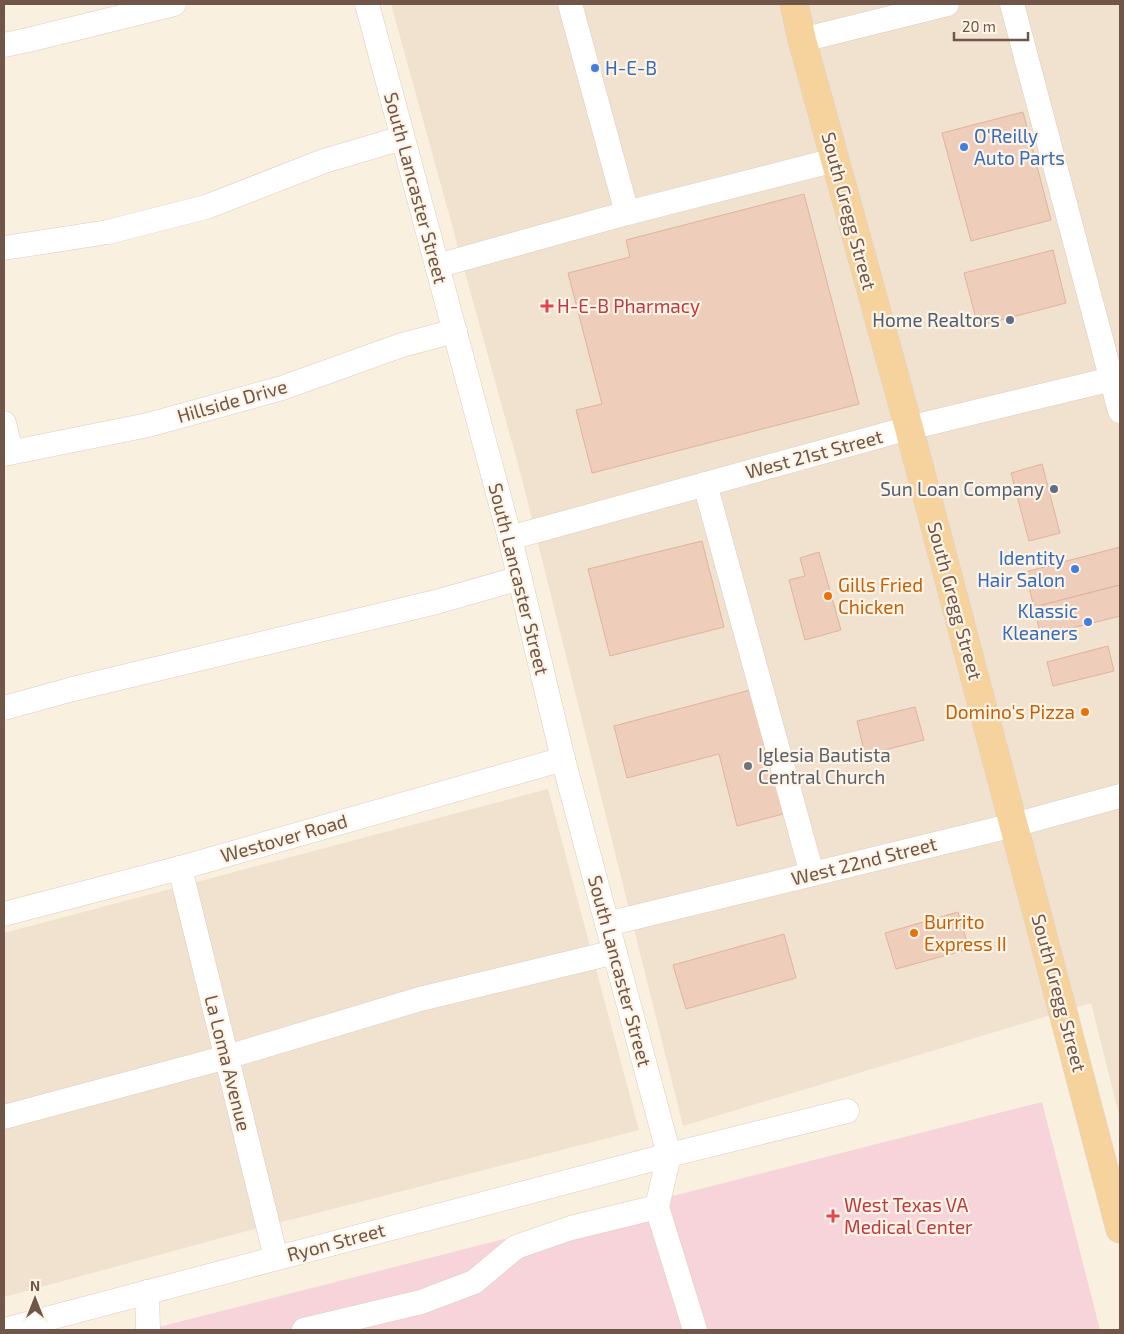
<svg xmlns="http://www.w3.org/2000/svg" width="1124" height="1334" viewBox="0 0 1124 1334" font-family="'Exo 2',sans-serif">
	<rect width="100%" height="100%" fill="#faf0e0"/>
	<g fill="#f1e1cf">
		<polygon points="391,4 1120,4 1120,1119 1091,1003 683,1126 522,479"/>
		<polygon points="548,789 639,1130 247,1231 4,1297 4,933"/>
	</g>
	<polygon fill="#f7d4d9" points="1042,1102 1100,1330 147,1330"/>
	<g fill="#eecdba" stroke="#dfb49b">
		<polygon points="1023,112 1051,220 971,241 942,133"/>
		<polygon points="804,194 859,404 592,473 576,410 602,404 568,273 630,257 626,240"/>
		<polygon points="1053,250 1066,303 978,326 964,273"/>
		<polygon points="1042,464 1060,533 1029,541 1011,473"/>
		<polygon points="702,541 724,627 610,656 588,569"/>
		<polygon points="1120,547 1120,585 1034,607 1025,572"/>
		<polygon points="819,552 841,630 805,640 789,580 805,576 800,558"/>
		<polygon points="1120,585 1120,616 1041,636 1034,607"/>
		<polygon points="1108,646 1114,671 1053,686 1047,662"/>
		<polygon points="754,689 787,813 737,826 719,754 627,778 614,726"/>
		<polygon points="915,707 924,740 865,755 857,721"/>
		<polygon points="958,912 969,949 896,969 885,933"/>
		<polygon points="784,934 796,978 686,1009 673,965"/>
	</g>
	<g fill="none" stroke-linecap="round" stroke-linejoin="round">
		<defs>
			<g id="minor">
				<polyline points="367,4 510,538 563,759 669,1155 657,1207 695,1330"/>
				<polyline points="570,4 627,213 835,160"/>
				<polyline points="1012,4 1120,411"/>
				<polyline points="802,40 947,4"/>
				<polyline points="4,45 28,40 174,4"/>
				<polyline points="4,248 108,232 206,207 324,161 402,138"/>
				<polyline points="437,266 627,213"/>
				<polyline points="4,423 11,452"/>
				<polyline points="4,454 148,425 282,388 402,345 455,331"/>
				<polyline points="705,484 812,874"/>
				<polyline points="510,538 909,428 1120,377"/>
				<polyline points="4,708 73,689 436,602 520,578"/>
				<polyline points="180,868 276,1258"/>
				<polyline points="4,914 180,868 563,759"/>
				<polyline points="607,924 1014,825 1120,796"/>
				<polyline points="4,1117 227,1057 420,999 615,952"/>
				<polyline points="147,1292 148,1330"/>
				<polyline points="4,1330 669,1155 847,1111"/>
				<polyline points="304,1330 421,1302 474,1282 516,1247 571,1228 657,1207"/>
			</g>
			<polyline id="major" points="794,4 802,40 909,428 1120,1229"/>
		</defs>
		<use href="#minor" stroke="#ddccbd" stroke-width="25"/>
		<use href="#major" stroke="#dad3d0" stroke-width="29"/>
		<use href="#minor" stroke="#fff" stroke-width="24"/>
		<use href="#major" stroke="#f6d39c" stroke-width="28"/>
	</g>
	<g fill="#3f7fe0" stroke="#fef4e6" stroke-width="2">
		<circle cx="595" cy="68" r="5"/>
		<circle cx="964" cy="147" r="5"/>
		<circle cx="1075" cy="569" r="5"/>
		<circle cx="1088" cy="622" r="5"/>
	</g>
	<g fill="#e0444e" stroke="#fef4e6" stroke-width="2">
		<path d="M544.5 298.5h5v5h5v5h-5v5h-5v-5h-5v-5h5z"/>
		<path d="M830.5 1208.5h5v5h5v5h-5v5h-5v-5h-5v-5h5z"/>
	</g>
	<g fill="#5c6f8a" stroke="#fef4e6" stroke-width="2">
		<circle cx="1010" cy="320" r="5"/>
		<circle cx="1054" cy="489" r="5"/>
	</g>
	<g fill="#e8710a" stroke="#fef4e6" stroke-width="2">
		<circle cx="828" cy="596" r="5"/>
		<circle cx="1085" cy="712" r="5"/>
		<circle cx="914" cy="933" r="5"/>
	</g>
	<circle fill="#6b7280" stroke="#fef4e6" stroke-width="2" cx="748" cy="766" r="5"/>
	<g text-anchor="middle" stroke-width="4.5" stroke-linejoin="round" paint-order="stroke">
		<g font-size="19" fill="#366cbe" stroke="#fef4e6" text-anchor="start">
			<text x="605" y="75">H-E-B</text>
			<text x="974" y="143">O'Reilly<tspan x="974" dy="22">Auto Parts</tspan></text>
			<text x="1065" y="565" text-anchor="end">Identity<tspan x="1065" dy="22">Hair Salon</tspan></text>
			<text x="1078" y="618" text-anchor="end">Klassic<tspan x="1078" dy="22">Kleaners</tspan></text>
		</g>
		<g font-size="19" fill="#6f5649" stroke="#fef4e6">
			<text transform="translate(416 188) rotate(75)" y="7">South Lancaster Street</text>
			<text transform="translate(849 211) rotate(75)" y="7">South Gregg Street</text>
			<text transform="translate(232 401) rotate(-16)" y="7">Hillside Drive</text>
			<text transform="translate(814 454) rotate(-15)" y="7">West 21st Street</text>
			<text transform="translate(519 579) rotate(76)" y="7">South Lancaster Street</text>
			<text transform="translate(955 601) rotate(75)" y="7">South Gregg Street</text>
			<text transform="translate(284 838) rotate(-16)" y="7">Westover Road</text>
			<text transform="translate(864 861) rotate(-14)" y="7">West 22nd Street</text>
			<text transform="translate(620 971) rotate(75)" y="7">South Lancaster Street</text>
			<text transform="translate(1059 993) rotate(75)" y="7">South Gregg Street</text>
			<text transform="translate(228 1063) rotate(76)" y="7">La Loma Avenue</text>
			<text transform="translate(336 1242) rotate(-15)" y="7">Ryon Street</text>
		</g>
		<g font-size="19" fill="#be3a42" stroke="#fef4e6" text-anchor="start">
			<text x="557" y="313">H-E-B Pharmacy</text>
			<text x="844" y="1212">West Texas VA<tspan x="844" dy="22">Medical Center</tspan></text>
		</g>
		<g font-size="19" fill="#4e5e75" stroke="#fef4e6" text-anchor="end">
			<text x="1000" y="327">Home Realtors</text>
			<text x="1044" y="496">Sun Loan Company</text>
		</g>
		<g font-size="19" fill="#c56008" stroke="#fef4e6" text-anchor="start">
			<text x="838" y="592">Gills Fried<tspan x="838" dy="22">Chicken</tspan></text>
			<text x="1075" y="719" text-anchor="end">Domino's Pizza</text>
			<text x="924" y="929">Burrito<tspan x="924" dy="22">Express II</tspan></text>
		</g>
		<g font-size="19" fill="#5b616d" stroke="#fef4e6" text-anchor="start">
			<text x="758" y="762">Iglesia Bautista<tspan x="758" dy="22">Central Church</tspan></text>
		</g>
	</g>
	<rect width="1124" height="1334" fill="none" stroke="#6f5649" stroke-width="10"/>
	<g transform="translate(35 1299)" stroke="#fef4e6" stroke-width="4" paint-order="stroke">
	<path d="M0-4L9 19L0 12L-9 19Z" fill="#6f5649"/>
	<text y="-8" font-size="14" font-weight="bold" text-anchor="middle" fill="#6f5649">N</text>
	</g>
	<path d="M954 32v8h74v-8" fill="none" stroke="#6f5649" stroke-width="2.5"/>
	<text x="962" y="32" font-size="15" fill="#6f5649" stroke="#fef4e6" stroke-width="4" paint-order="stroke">20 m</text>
</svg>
